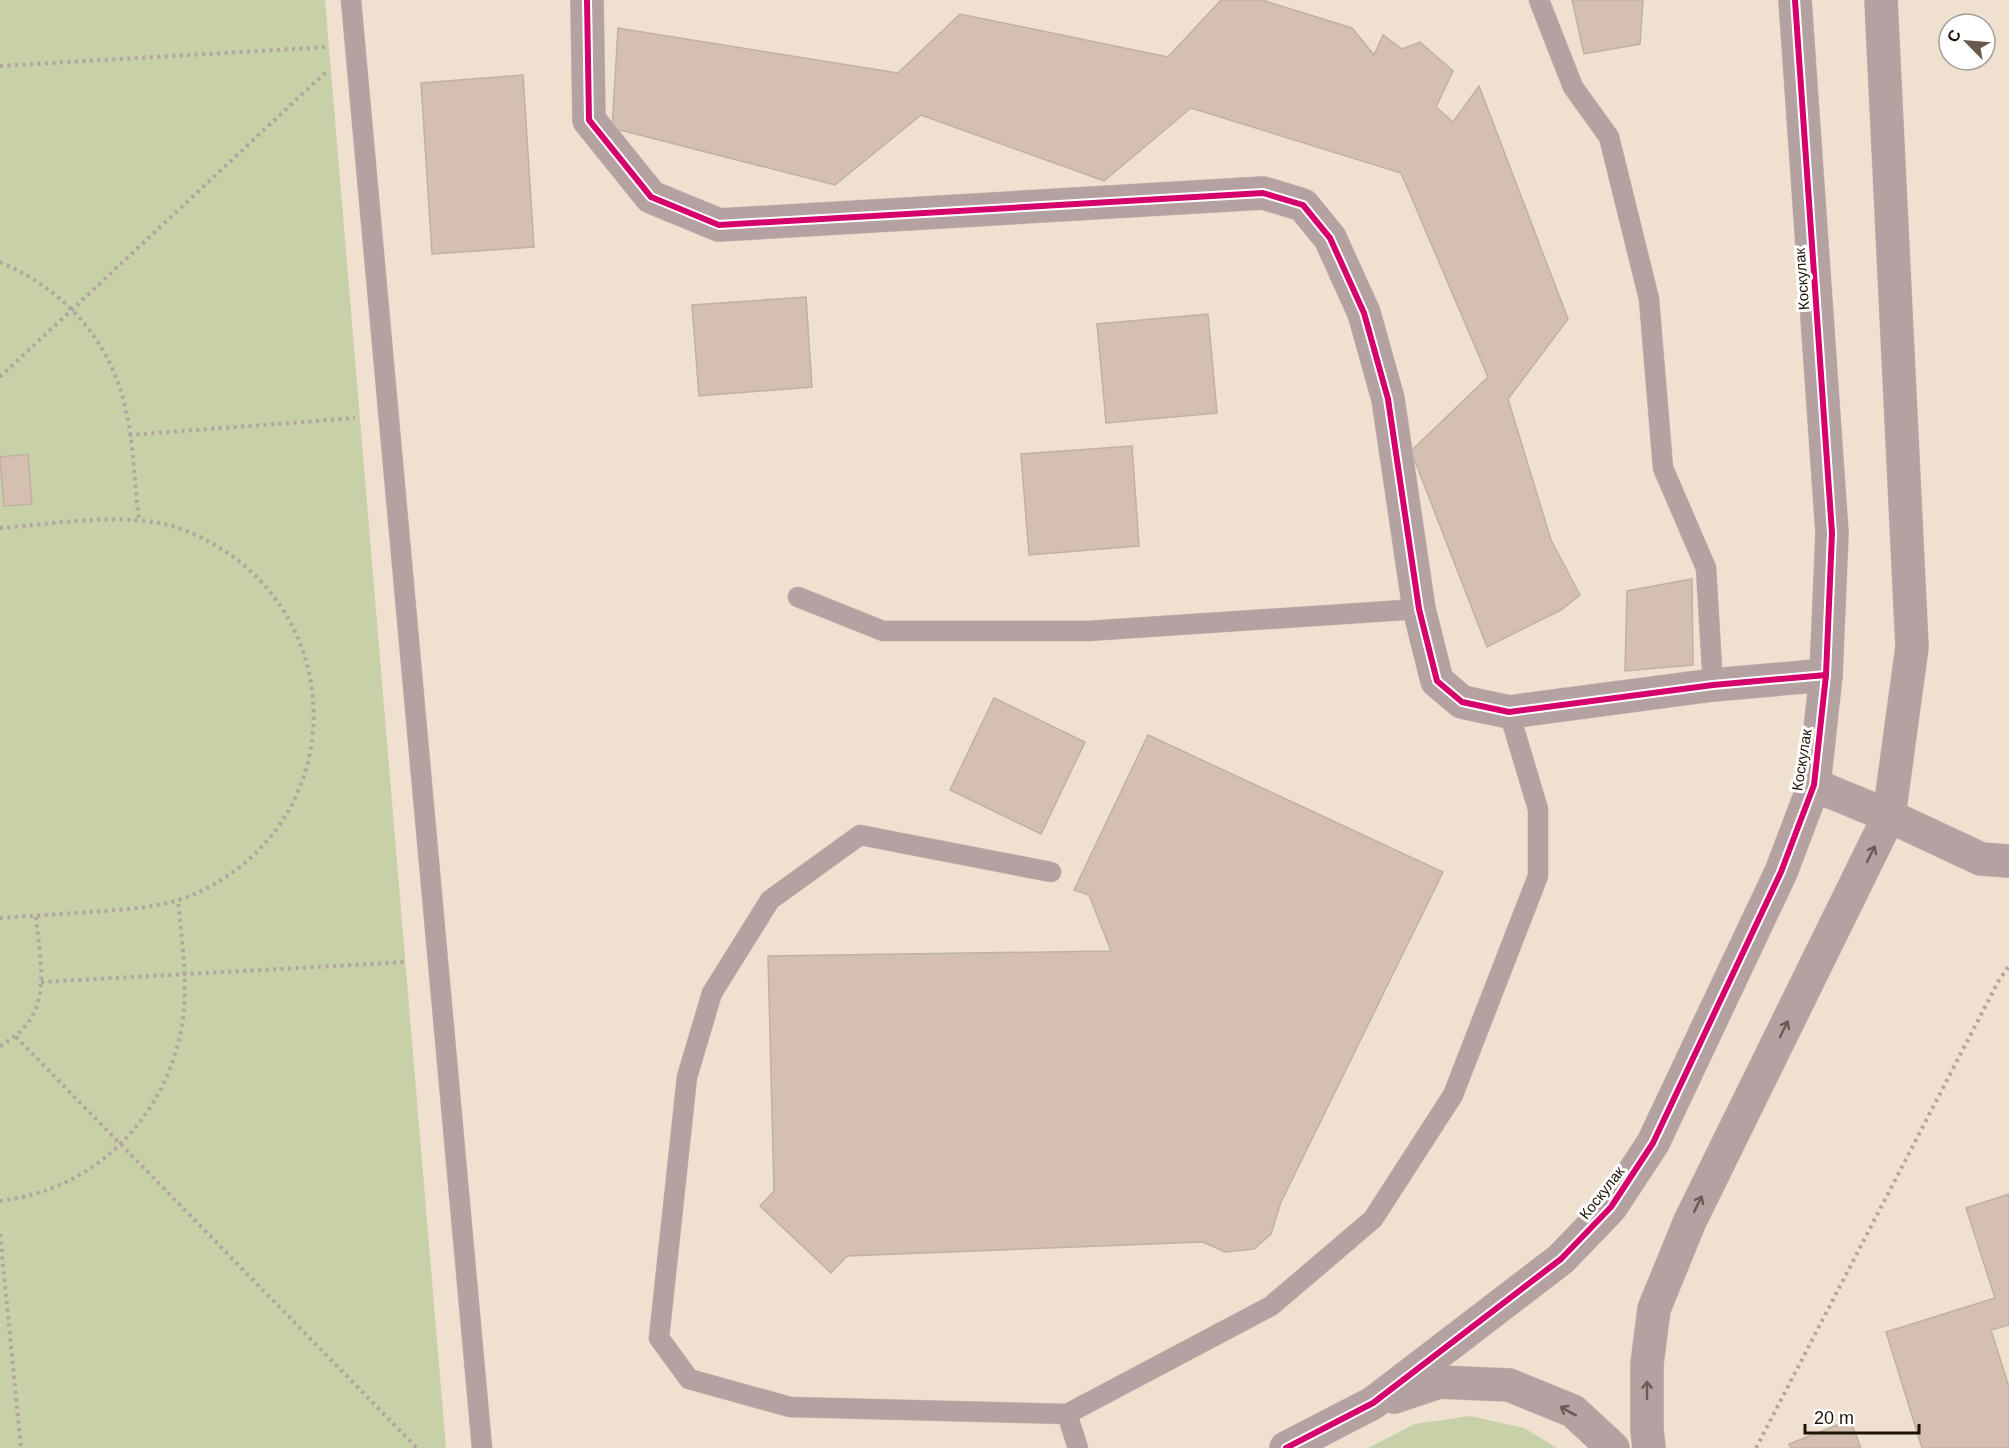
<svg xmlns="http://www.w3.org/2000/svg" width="2009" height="1448" viewBox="0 0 2009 1448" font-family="Helvetica,sans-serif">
	<rect width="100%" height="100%" fill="#efe0d0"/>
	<g fill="#c7d0a6">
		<polygon points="0,0 325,0 446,1448 0,1448"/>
		<polygon points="1470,1416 1524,1428 1557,1448 1368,1448 1415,1424"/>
	</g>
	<g fill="#d5bfb0" stroke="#c0b1a5" stroke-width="1.5">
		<polygon points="1221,0 1262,0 1352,28 1374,55 1383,35 1402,49 1420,42 1453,71 1436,107 1453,122 1479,86 1568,319 1508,399 1551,540 1580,595 1561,610 1487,647 1411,451 1488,377 1401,173 1191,108 1104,181 921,115 835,185 612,128 618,28 898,73 960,14 1168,57"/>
		<polygon points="1572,0 1643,0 1640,44 1584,54"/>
		<polygon points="523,75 534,247 432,254 421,83"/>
		<polygon points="806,297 812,387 699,396 692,305"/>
		<polygon points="1208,314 1217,413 1106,423 1097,324"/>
		<polygon points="1132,446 1139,546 1029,555 1021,454"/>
		<polygon points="28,454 32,504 4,506 0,457"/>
		<polygon points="1692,579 1693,665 1625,671 1627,591"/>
		<polygon points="994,698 1085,742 1041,834 950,790"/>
		<polygon points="1148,735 1443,872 1281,1202 1271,1234 1254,1249 1225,1252 1203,1242 847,1256 831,1273 760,1206 774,1191 768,956 1111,951 1089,895 1074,890"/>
		<polygon points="2009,1194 2009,1325 1991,1330 2009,1387 2009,1448 1922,1448 1886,1332 1995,1298 1966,1208"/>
		<polygon points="1850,1420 1861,1448 1791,1448 1789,1444"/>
	</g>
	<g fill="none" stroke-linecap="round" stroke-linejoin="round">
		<defs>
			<g id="service">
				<polyline points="351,0 482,1448"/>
				<polyline points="1539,0 1573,87 1609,137 1649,299 1663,468 1706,568 1713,685"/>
				<polyline points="798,597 883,631 1088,631 1419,609"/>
				<polyline points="1051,872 860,835 770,900 712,993 687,1077 659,1338 689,1379 790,1407 1067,1414 1271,1306 1373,1219 1453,1095 1538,876 1538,809 1509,712"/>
				<polyline points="1067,1414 1078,1448"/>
			</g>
			<g id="minor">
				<polyline points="587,0 589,120 651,197 719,225 1263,193 1303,205 1330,238 1364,313 1388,399 1419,609 1437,681 1462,702 1509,712 1713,685 1826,675"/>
				<polyline points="1889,816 1981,859 2009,861"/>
			</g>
			<g id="tertiary">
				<polyline points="1814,785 1889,816"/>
				<polyline points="1394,1397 1439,1382 1509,1385 1573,1411 1613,1448"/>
				<polyline points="1286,1448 1373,1403 1561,1259 1611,1207 1653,1143 1781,872 1814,785 1826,675 1832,533 1795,0"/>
				<polyline points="1649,1448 1647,1430 1647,1364 1654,1309 1690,1221 1889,816 1912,647 1881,0"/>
			</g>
		</defs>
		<use href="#service" stroke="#cbbfb2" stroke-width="21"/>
		<use href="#minor" stroke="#cbbfb2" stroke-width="34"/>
		<use href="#tertiary" stroke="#cbbfb2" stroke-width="34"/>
		<g stroke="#b4a4a0" stroke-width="4" stroke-dasharray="3 4.5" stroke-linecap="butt">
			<polyline points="0,66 327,47"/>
			<path d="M0,262C61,288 107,336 124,402C134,440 134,482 139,521"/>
			<polyline points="0,377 328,70"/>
			<polyline points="129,435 355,418"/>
			<path d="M0,528C55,524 132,510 184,530C350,595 359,818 197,893C164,908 126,909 90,912C60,914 30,916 0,918"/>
			<polyline points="41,982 407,962"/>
			<polyline points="16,1037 417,1448"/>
			<path d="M0,1046C56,1015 40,969 36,916"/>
			<path d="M0,1201C19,1198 39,1194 57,1186C129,1156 177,1086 184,1009C187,973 181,935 178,899"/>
			<polyline points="0,1234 21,1448"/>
			<polyline points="1756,1448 1998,982 2009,966"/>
		</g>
		<use href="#service" stroke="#b4a1a1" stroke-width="20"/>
		<use href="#minor" stroke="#b4a1a1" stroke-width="33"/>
		<use href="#tertiary" stroke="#b4a1a1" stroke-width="33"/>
		<defs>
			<g id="cycleway">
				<polyline points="587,0 589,120 651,197 719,225 1263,193 1303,205 1330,238 1364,313 1388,399 1419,609 1437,681 1462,702 1509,712 1713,685 1826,675"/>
				<polyline points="1286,1448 1373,1403 1561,1259 1611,1207 1653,1143 1781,872 1814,785 1826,675 1832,533 1795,0"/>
			</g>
		</defs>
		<use href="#cycleway" stroke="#fff" stroke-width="10"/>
		<use href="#cycleway" stroke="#d6006c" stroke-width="6"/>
	</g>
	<defs><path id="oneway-shaft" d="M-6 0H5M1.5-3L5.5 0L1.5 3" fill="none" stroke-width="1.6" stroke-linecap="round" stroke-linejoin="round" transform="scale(1.5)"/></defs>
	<g stroke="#695a53">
		<use href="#oneway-shaft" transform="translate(1871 854) rotate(-64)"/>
		<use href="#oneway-shaft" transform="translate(1784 1029) rotate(-64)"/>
		<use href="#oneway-shaft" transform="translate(1698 1204) rotate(-64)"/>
		<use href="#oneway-shaft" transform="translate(1647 1390) rotate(-90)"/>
		<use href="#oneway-shaft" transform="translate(1568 1411) rotate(-151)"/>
	</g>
	<g text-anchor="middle" stroke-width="6" stroke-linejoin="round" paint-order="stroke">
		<g font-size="15" fill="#1e1205" stroke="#fff">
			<text transform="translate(1802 279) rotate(-94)" y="5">Коскулак</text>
			<text transform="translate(1802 760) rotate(-81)" y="5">Коскулак</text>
			<text transform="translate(1602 1193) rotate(-52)" y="5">Коскулак</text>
		</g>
	</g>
	<g transform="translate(1967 42) rotate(295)"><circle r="28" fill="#ffffff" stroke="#a5a09b" stroke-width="1.5"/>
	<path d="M0-4.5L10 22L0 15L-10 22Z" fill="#675a4c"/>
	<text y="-9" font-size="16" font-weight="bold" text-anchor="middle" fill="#1e1205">С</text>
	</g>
	<path d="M1805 1424v9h114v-9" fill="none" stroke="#1e1205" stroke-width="3"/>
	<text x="1814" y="1424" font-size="18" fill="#1e1205" stroke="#ffffff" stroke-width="4.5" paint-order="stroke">20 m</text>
</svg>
